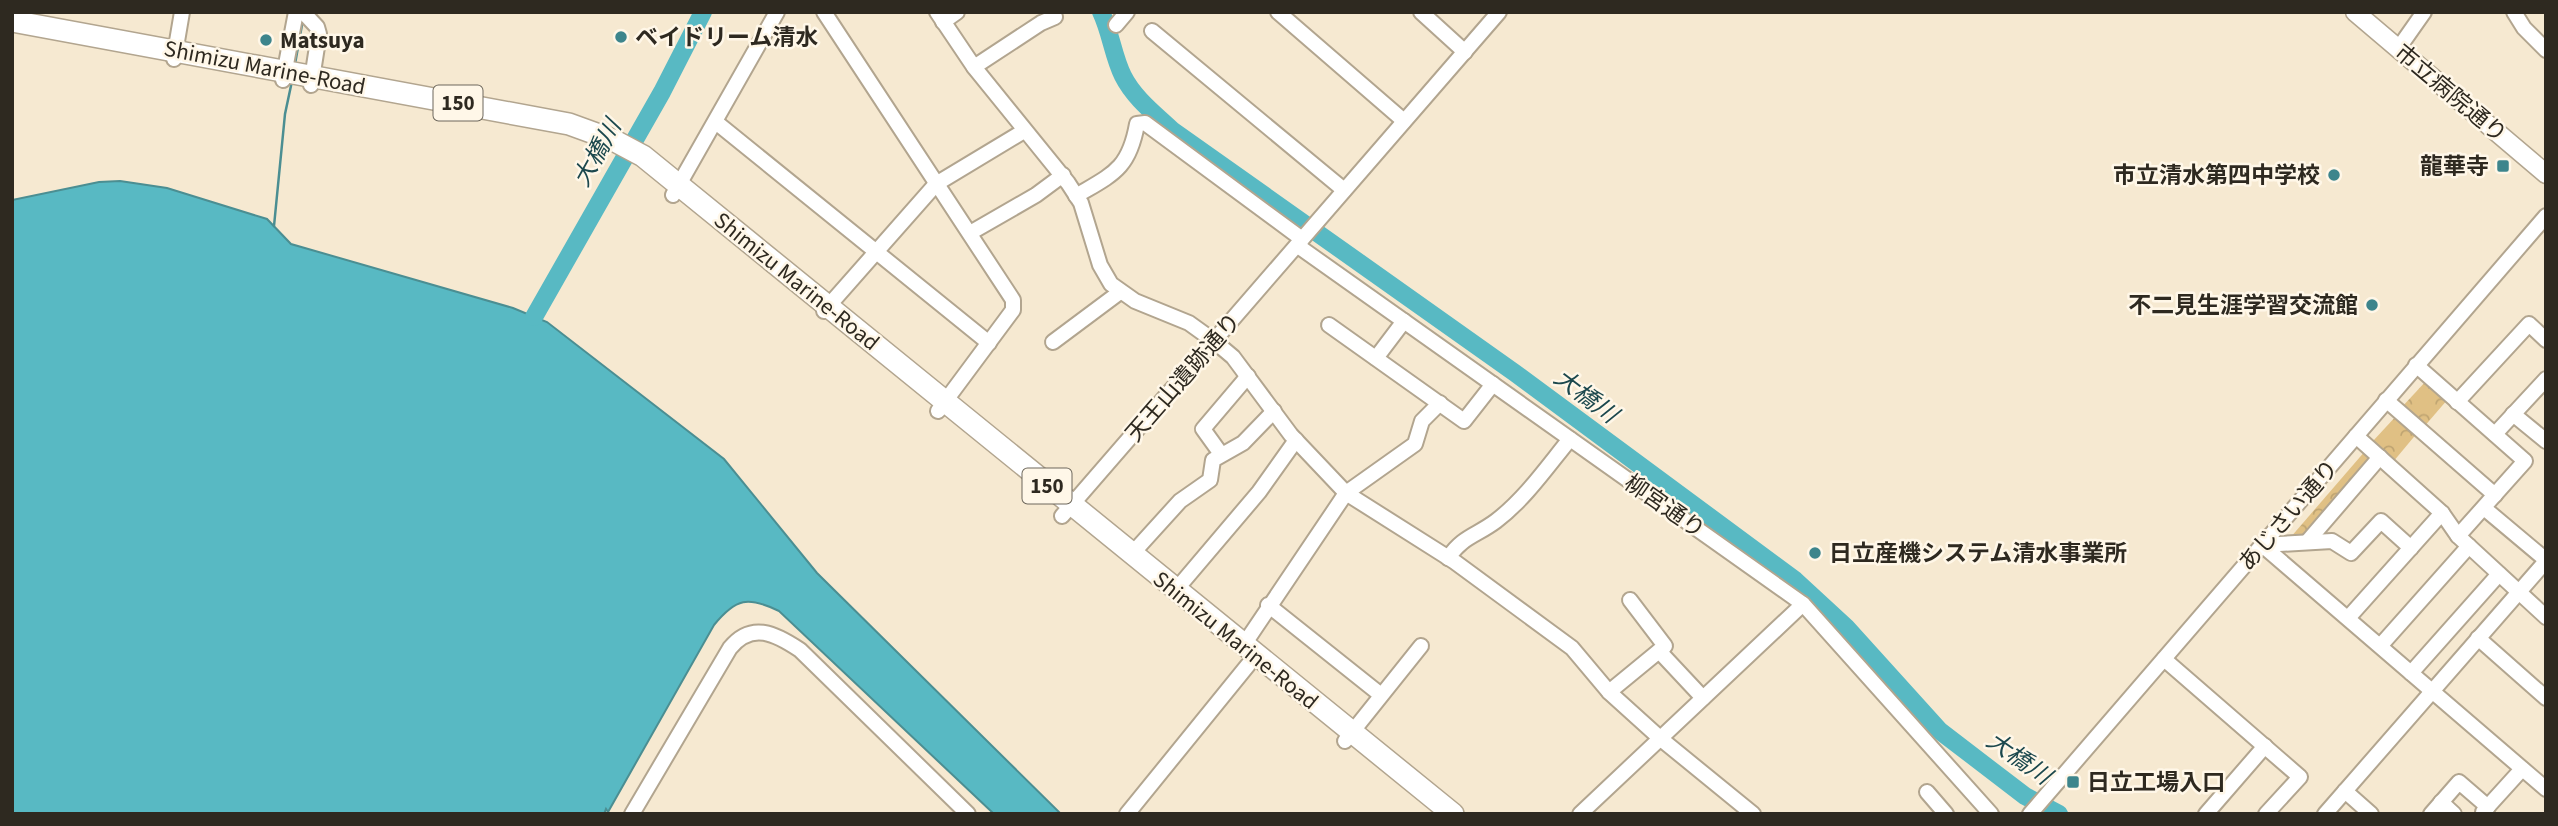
<svg xmlns="http://www.w3.org/2000/svg" width="2558" height="826" viewBox="0 0 2558 826" font-family="'Source Sans 3','Noto Sans JP',sans-serif">
	<defs>
		<pattern id="park-crowns" width="20" height="18" patternUnits="userSpaceOnUse" patternTransform="scale(1.75)"><rect width="20" height="18" fill="#e0c084"/><path d="M2 6a3 3 0 1 1 6 0M12 15a3 3 0 1 1 6 0" fill="none" stroke="#c0a572"/></pattern>
	</defs>
	<rect width="100%" height="100%" fill="#f6e9d1"/>
	<g fill="url(#park-crowns)">
		<polygon points="2427,380 2448,399 2423,428 2401,408"/>
		<polygon points="2398,414 2418,432 2393,462 2374,445 2373,441"/>
		<polygon points="2366,450 2375,458 2304,540 2290,538"/>
	</g>
	<path fill="#58b9c3" stroke="#4b8e92" stroke-width="2" d="M120,181L167,188L267,219L291,244L513,308L547,322L724,459L817,573L1061,814H994L779,611C748,596 736,598 714,625L608,812L606,809L604,814H12V200L99,182Z"/>
	<g fill="none" stroke-linecap="round" stroke-linejoin="round">
		<g stroke="#4b8e92" stroke-width="2.5">
			<polyline points="295,64 303,19"/>
			<polyline points="274,226 285,114 292,81"/>
		</g>
		<g stroke="#58b9c3" stroke-width="18">
			<path d="M1101,12C1111,33 1113,56 1123,76C1134,98 1155,114 1172,130L1515,373L1795,580L1846,627L1940,731L2025,796L2059,814"/>
			<polyline points="534,317 662,92 703,12"/>
		</g>
		<defs>
			<g id="minor">
				<polyline points="303,12 317,27 319,34 311,85"/>
				<polyline points="824,12 1013,300 1013,310 938,411"/>
				<polyline points="937,12 974,67 1068,183 1081,203 1100,265 1111,284 1135,301 1189,323 1214,341 1233,357 1291,435 1346,493 1455,562 1572,648 1609,692 1661,739 1753,814"/>
				<polyline points="1278,12 1404,121"/>
				<polyline points="1421,12 1465,52"/>
				<polyline points="2514,12 2524,28 2546,50"/>
				<polyline points="943,22 957,12"/>
				<polyline points="1116,25 1127,12"/>
				<polyline points="1152,31 1344,190"/>
				<polyline points="2398,49 2424,12"/>
				<polyline points="174,59 182,12"/>
				<polyline points="974,67 1041,23 1055,17"/>
				<polyline points="283,80 296,12"/>
				<polyline points="717,123 989,343"/>
				<polyline points="673,195 777,12"/>
				<path d="M1076,196C1113,174 1129,169 1137,124L1145,123L1302,239"/>
				<polyline points="970,233 1036,195 1063,175"/>
				<polyline points="1298,246 1803,604 1991,814"/>
				<polyline points="824,311 936,184 1024,131"/>
				<polyline points="1329,325 1464,421 1493,384"/>
				<polyline points="1053,342 1120,292"/>
				<polyline points="1376,358 1404,321"/>
				<polyline points="2416,365 2525,461 2458,536"/>
				<polyline points="2386,400 2495,495"/>
				<polyline points="2457,402 2529,324 2546,340"/>
				<polyline points="2513,414 2546,441"/>
				<polyline points="2495,434 2546,379"/>
				<polyline points="2356,436 2442,513 2458,536 2546,617"/>
				<polyline points="1221,454 1203,429 1248,376"/>
				<polyline points="2484,508 2546,560"/>
				<polyline points="1062,516 1499,12"/>
				<polyline points="2307,542 2380,457"/>
				<polyline points="2262,545 2546,789"/>
				<polyline points="2262,545 2332,541 2351,553 2381,521 2411,548"/>
				<polyline points="1131,555 1180,501 1210,480 1213,460 1243,443 1274,411"/>
				<path d="M1448,558C1463,536 1476,536 1496,521C1525,499 1547,467 1570,439"/>
				<polyline points="1175,591 1259,492 1296,440"/>
				<polyline points="1268,605 1381,695"/>
				<polyline points="2349,617 2442,513"/>
				<polyline points="2478,638 2546,698"/>
				<polyline points="2381,645 2469,546"/>
				<polyline points="1243,646 1346,493 1415,444 1422,421 1440,403"/>
				<polyline points="1659,651 1703,698"/>
				<polyline points="2164,659 2300,777 2266,814"/>
				<polyline points="2411,673 2499,574"/>
				<polyline points="1609,692 1665,646 1630,600"/>
				<polyline points="1345,741 1421,646"/>
				<polyline points="2345,791 2371,814"/>
				<polyline points="1927,792 1946,814"/>
				<polyline points="2441,802 2454,814"/>
				<polyline points="2483,812 2522,769"/>
				<path d="M632,814L730,648C752,621 776,634 800,650L968,814"/>
				<polyline points="1127,814 1248,665"/>
				<polyline points="1580,814 1803,604"/>
				<polyline points="2030,814 2546,216"/>
				<polyline points="2206,814 2265,746"/>
				<polyline points="2325,814 2546,561"/>
				<polyline points="2431,814 2459,782 2488,807"/>
			</g>
			<polyline id="major" points="2355,12 2546,174"/>
			<polyline id="highway" points="12,21 569,124 613,140 643,156 1453,814"/>
		</defs>
		<use href="#minor" stroke="#b2a58f" stroke-width="18"/>
		<use href="#major" stroke="#b2a58f" stroke-width="21"/>
		<use href="#highway" stroke="#b2a58f" stroke-width="24"/>
		<use href="#minor" stroke="#fff" stroke-width="14"/>
		<use href="#major" stroke="#fff" stroke-width="18"/>
		<use href="#highway" stroke="#fff" stroke-width="21"/>
	</g>
	<g fill="#3d858c" stroke="#fff7e8" stroke-width="2.5">
		<circle cx="621" cy="37" r="7"/>
		<circle cx="266" cy="40" r="7"/>
		<rect x="2496" y="159" width="14" height="14" rx="3.5"/>
		<circle cx="2334" cy="175" r="7"/>
		<circle cx="2372" cy="305" r="7"/>
		<circle cx="1815" cy="553" r="7"/>
		<rect x="2066" y="775" width="14" height="14" rx="3.5"/>
	</g>
	<g text-anchor="middle" stroke-width="5" stroke-linejoin="round" paint-order="stroke">
		<g fill="#fff7e8" stroke="#6d675c" stroke-width="2">
			<rect x="433.5" y="85.5" width="49" height="35" rx="5"/>
			<rect x="1022.5" y="468.5" width="49" height="35" rx="5"/>
		</g>
		<g font-size="21" font-weight="bold" fill="#2e2920">
			<text x="458" y="110">150</text>
			<text x="1047" y="493">150</text>
		</g>
		<g font-size="23" font-weight="bold" fill="#2e2920" stroke="#fff7e8" text-anchor="start">
			<text x="635" y="45">ベイドリーム清水</text>
			<text x="280" y="48">Matsuya</text>
			<text x="2489" y="174" text-anchor="end">龍華寺</text>
			<text x="2320" y="183" text-anchor="end">市立清水第四中学校</text>
			<text x="2358" y="313" text-anchor="end">不二見生涯学習交流館</text>
			<text x="1829" y="561">日立産機システム清水事業所</text>
			<text x="2087" y="790">日立工場入口</text>
		</g>
		<g font-size="23" fill="#2e2920" stroke="#fff7e8">
			<text transform="translate(265 67) rotate(11)" y="8">Shimizu Marine-Road</text>
			<text transform="translate(2451 93) rotate(40)" y="8">市立病院通り</text>
			<text transform="translate(797 281) rotate(39)" y="8">Shimizu Marine-Road</text>
			<text transform="translate(1183 377) rotate(-49)" y="8">天王山遺跡通り</text>
			<text transform="translate(1665 506) rotate(35)" y="8">柳宮通り</text>
			<text transform="translate(2288 515) rotate(-49)" y="8">あじさい通り</text>
			<text transform="translate(1236 640) rotate(39)" y="8">Shimizu Marine-Road</text>
		</g>
		<g font-size="24" font-style="italic" fill="#1c484d" stroke="#fff7e8">
			<text transform="translate(597 153) rotate(-61)" y="8">大橋川</text>
			<text transform="translate(1586 396) rotate(37)" y="8">大橋川</text>
			<text transform="translate(2019 758) rotate(35)" y="8">大橋川</text>
		</g>
	</g>
	<rect width="2558" height="826" fill="none" stroke="#2e2920" stroke-width="28"/>
</svg>
